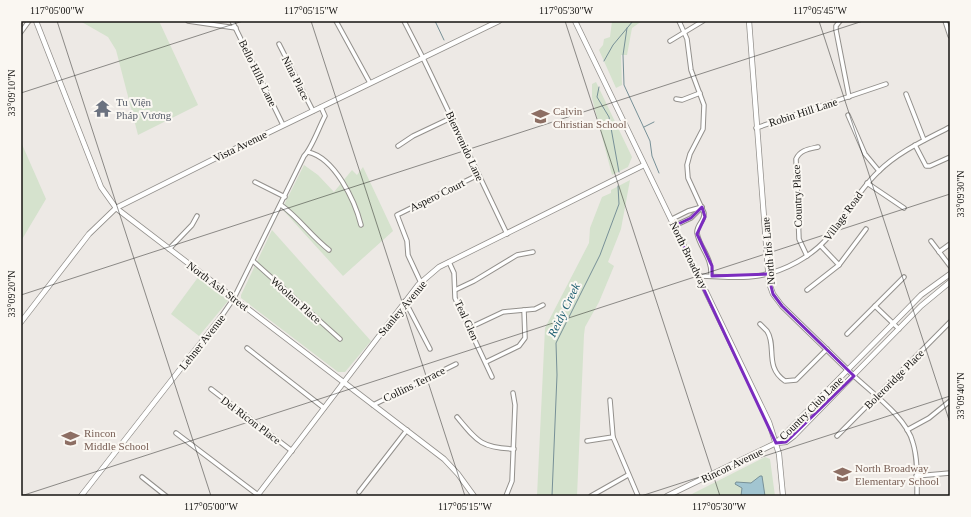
<svg xmlns="http://www.w3.org/2000/svg" width="971" height="517" viewBox="0 0 971 517" font-family="Georgia,serif">
	<rect width="100%" height="100%" fill="#ede9e5"/>
	<g fill="#d5e2cd">
		<polygon points="80,21 159,21 198,105 138,135 116,50 108,37"/>
		<polygon points="612,21 642,21 632,28 627,55 621,55 622,85 616,88 599,50 603,45 604,39 610,37"/>
		<polygon points="596,82 632,157 628,167 612,175 592,98 592,84"/>
		<polygon points="21,142 46,199 21,241"/>
		<polygon points="304,165 318,175 334,192 352,170 357,175 363,167 393,231 343,276 282,209"/>
		<polygon points="630,180 621,229 608,262 614,266 599,302 585,327 584,335 577,496 537,496 545,328 589,243 590,228 602,197 611,193 611,190"/>
		<polygon points="272,230 371,341 345,372 338,372 241,298 241,295"/>
		<polygon points="199,276 228,299 228,301 199,336 171,314"/>
		<polygon points="765,457 770,459 775,496 688,496"/>
	</g>
	<polygon fill="#a2c5d1" stroke="#779097" points="760,476 762,476 765,496 741,496 742,488 735,484 736,482 751,483"/>
	<g fill="none" stroke-linecap="round" stroke-linejoin="round">
		<g stroke="#779097" stroke-width="1">
			<polyline points="435,21 444,40"/>
			<polyline points="627,28 623,55 624,85 650,141 652,156 659,173"/>
			<polyline points="604,61 613,45 633,21"/>
			<polyline points="599,87 597,97 609,117 619,172"/>
			<polyline points="644,127 654,122"/>
			<polyline points="552,496 557,375 556,343 600,255 619,204 618,186"/>
		</g>
		<defs>
			<g id="street">
				<polyline points="188,21 236,28"/>
				<polyline points="232,21 283,125"/>
				<polyline points="336,21 370,83"/>
				<polyline points="404,21 423,58 507,234"/>
				<path d="M679,21L687,39L691,70L704,105L703,129L690,154L687,165L688,178L704,213C705,221 696,225 697,233C700,249 712,256 711,276"/>
				<polyline points="840,21 836,26 836,30 849,97"/>
				<polyline points="945,21 950,36"/>
				<polyline points="21,32 29,21"/>
				<polyline points="670,41 703,21"/>
				<polyline points="279,44 313,111"/>
				<polyline points="906,94 924,140"/>
				<polyline points="676,99 682,100 700,93"/>
				<polyline points="848,115 865,154 879,171"/>
				<polyline points="756,128 886,84"/>
				<polyline points="915,145 926,166 930,166 950,157"/>
				<polyline points="398,146 413,136 451,118"/>
				<path d="M308,152C335,158 355,201 361,225"/>
				<polyline points="255,182 285,197"/>
				<polyline points="867,183 904,208"/>
				<path d="M281,205C299,218 311,236 329,250"/>
				<polyline points="672,219 688,211 702,207"/>
				<polyline points="674,226 691,218 702,207"/>
				<polyline points="931,241 950,266"/>
				<polyline points="821,246 839,265"/>
				<polyline points="169,249 192,225 197,216"/>
				<polyline points="939,252 950,244"/>
				<path d="M807,256L799,239L796,159C800,150 809,149 818,147"/>
				<polyline points="253,261 340,339"/>
				<polyline points="449,262 454,273 455,298 492,377"/>
				<path d="M699,276C718,276 739,279 757,276C784,272 813,256 830,235C846,214 859,190 878,172C898,152 925,140 950,127"/>
				<polyline points="421,283 408,255 407,241 397,215 478,175"/>
				<polyline points="455,290 474,281 517,255 533,252"/>
				<polyline points="807,290 839,265 866,229"/>
				<polyline points="405,301 430,349"/>
				<polyline points="875,306 899,329"/>
				<path d="M221,317L234,298L304,156C312,148 319,127 325,116L321,107"/>
				<path d="M760,324C762,326 765,329 767,331C777,346 764,367 785,381L796,380L827,349"/>
				<polyline points="469,328 503,312 535,309 543,305"/>
				<polyline points="847,334 904,277"/>
				<polyline points="247,348 324,408"/>
				<polyline points="486,362 519,346 525,338 524,310"/>
				<path d="M854,376C872,393 907,418 913,443C918,460 917,479 917,496"/>
				<polyline points="211,389 292,451"/>
				<polyline points="610,400 613,437 638,496"/>
				<polyline points="373,405 456,364"/>
				<path d="M457,417C477,441 481,448 514,449"/>
				<polyline points="907,430 929,418 950,401"/>
				<polyline points="176,433 258,495"/>
				<polyline points="837,436 950,322"/>
				<polyline points="587,441 613,437"/>
				<polyline points="916,476 950,473"/>
				<polyline points="142,477 166,496"/>
				<polyline points="359,492 407,430"/>
				<polyline points="506,496 512,481 515,405 513,393"/>
				<polyline points="591,496 628,475"/>
			</g>
			<g id="secondary">
				<polyline points="36,21 101,187 116,208 444,459 458,474 474,496"/>
				<polyline points="575,21 769,422 779,454 783,496"/>
				<polyline points="749,21 769,283 773,294 782,306 854,376"/>
				<polyline points="21,322 89,234 116,208 216,158 499,21"/>
				<polyline points="776,443 921,295 950,274"/>
				<polyline points="81,496 221,317"/>
				<polyline points="257,496 418,285 439,267 644,165"/>
				<polyline points="667,496 776,443 786,442 794,436 921,306 950,282"/>
			</g>
		</defs>
		<use href="#street" stroke="#93908c" stroke-width="5.5"/>
		<use href="#secondary" stroke="#93908c" stroke-width="6"/>
		<use href="#street" stroke="#fff" stroke-width="3.5"/>
		<use href="#secondary" stroke="#fff" stroke-width="4.5"/>
	</g>
	<path fill="none" stroke="#7b2cbf" stroke-width="3" stroke-linejoin="round" d="M702,207L705,217L697,234L712,266V276L768,274L773,294L782,306L854,376L786,442L776,443L674,226L691,218Z"/>
	<path fill="none" stroke="#141311" stroke-width="1" stroke-opacity="0.45" d="M57,21L211,496M311,21L465,496M565,21L720,496M819,21L950,423M21,93L243,21M21,295L863,21M21,496L950,194M641,496L950,396"/>
	<defs>
		<symbol id="temple-bare" viewBox="-9 -9 18 18"><path d="M0-6L5-2H3V0L6.5 2.5H4V6H1.5V3h-3V6H-4V2.5H-6.5L-3 0V-2H-5Z" fill="#6b7280" stroke="#faf7f2" stroke-width="2.5" paint-order="stroke"/></symbol>
		<symbol id="school-bare" viewBox="-9 -9 18 18"><path d="M0-5L7-2L0 1L-7-2ZM-4 1L0 2.5L4 1V4Q0 6-4 4Z" fill="#8d6e63" stroke="#faf7f2" stroke-width="2.5" paint-order="stroke"/></symbol>
	</defs>
	<g fill-rule="evenodd">
		<use href="#temple-bare" x="90" y="96" width="25" height="25"/>
		<use href="#school-bare" x="528" y="104" width="25" height="25"/>
		<use href="#school-bare" x="58" y="426" width="25" height="25"/>
		<use href="#school-bare" x="830" y="462" width="25" height="25"/>
	</g>
	<g text-anchor="middle" stroke-width="4" stroke-linejoin="round" paint-order="stroke">
		<g font-size="11" fill="#141311" stroke="#faf7f2">
			<text transform="translate(258 73) rotate(64)" y="4">Bello Hills Lane</text>
			<text transform="translate(296 78) rotate(63)" y="4">Nina Place</text>
			<text transform="translate(803 112) rotate(-18)" y="4">Robin Hill Lane</text>
			<text transform="translate(240 146) rotate(-26)" y="4">Vista Avenue</text>
			<text transform="translate(465 146) rotate(65)" y="4">Bienvenido Lane</text>
			<text transform="translate(437 195) rotate(-26)" y="4">Aspero Court</text>
			<text transform="translate(797 196) rotate(-92)" y="4">Country Place</text>
			<text transform="translate(843 216) rotate(-54)" y="4">Village Road</text>
			<text transform="translate(768 251) rotate(-95)" y="4">North Iris Lane</text>
			<text transform="translate(689 255) rotate(64)" y="4">North Broadway</text>
			<text transform="translate(218 286) rotate(37)" y="4">North Ash Street</text>
			<text transform="translate(296 300) rotate(42)" y="4">Woolem Place</text>
			<text transform="translate(402 308) rotate(-50)" y="4">Stanley Avenue</text>
			<text transform="translate(467 320) rotate(65)" y="4">Teal Glen</text>
			<text transform="translate(202 342) rotate(-52)" y="4">Lehner Avenue</text>
			<text transform="translate(894 379) rotate(-45)" y="4">Boleroridge Place</text>
			<text transform="translate(414 384) rotate(-26)" y="4">Collins Terrace</text>
			<text transform="translate(811 408) rotate(-45)" y="4">Country Club Lane</text>
			<text transform="translate(251 420) rotate(37)" y="4">Del Ricon Place</text>
			<text transform="translate(732 465) rotate(-26)" y="4">Rincon Avenue</text>
		</g>
		<g font-size="11" fill="#5b616d" stroke="#faf7f2" text-anchor="start">
			<text x="116" y="106">Tu Viện<tspan x="116" dy="13">Pháp Vương</tspan></text>
		</g>
		<g font-size="11" fill="#785e54" stroke="#faf7f2" text-anchor="start">
			<text x="553" y="115">Calvin<tspan x="553" dy="13">Christian School</tspan></text>
			<text x="84" y="437">Rincon<tspan x="84" dy="13">Middle School</tspan></text>
			<text x="855" y="472">North Broadway<tspan x="855" dy="13">Elementary School</tspan></text>
		</g>
		<g font-size="12" font-style="italic" fill="#1c5e71" stroke="#faf7f2">
			<text transform="translate(564 310) rotate(-64)" y="4">Reidy Creek</text>
		</g>
	</g>
	<rect width="971" height="517" fill="none" stroke="#faf7f2" stroke-width="44"/>
	<rect x="22" y="22" width="927" height="473" fill="none" stroke="#141311" stroke-width="1.5"/>
	<g font-size="10" text-anchor="middle" fill="#141311">
		<text x="57" y="14">117°05'00"W</text>
		<text x="311" y="14">117°05'15"W</text>
		<text x="566" y="14">117°05'30"W</text>
		<text x="820" y="14">117°05'45"W</text>
		<text transform="translate(11 93) rotate(-90)" y="4">33°09'10"N</text>
		<text transform="translate(960 194) rotate(-90)" y="4">33°09'30"N</text>
		<text transform="translate(11 294) rotate(-90)" y="4">33°09'20"N</text>
		<text transform="translate(960 396) rotate(-90)" y="4">33°09'40"N</text>
		<text x="211" y="510">117°05'00"W</text>
		<text x="465" y="510">117°05'15"W</text>
		<text x="719" y="510">117°05'30"W</text>
	</g>
</svg>
